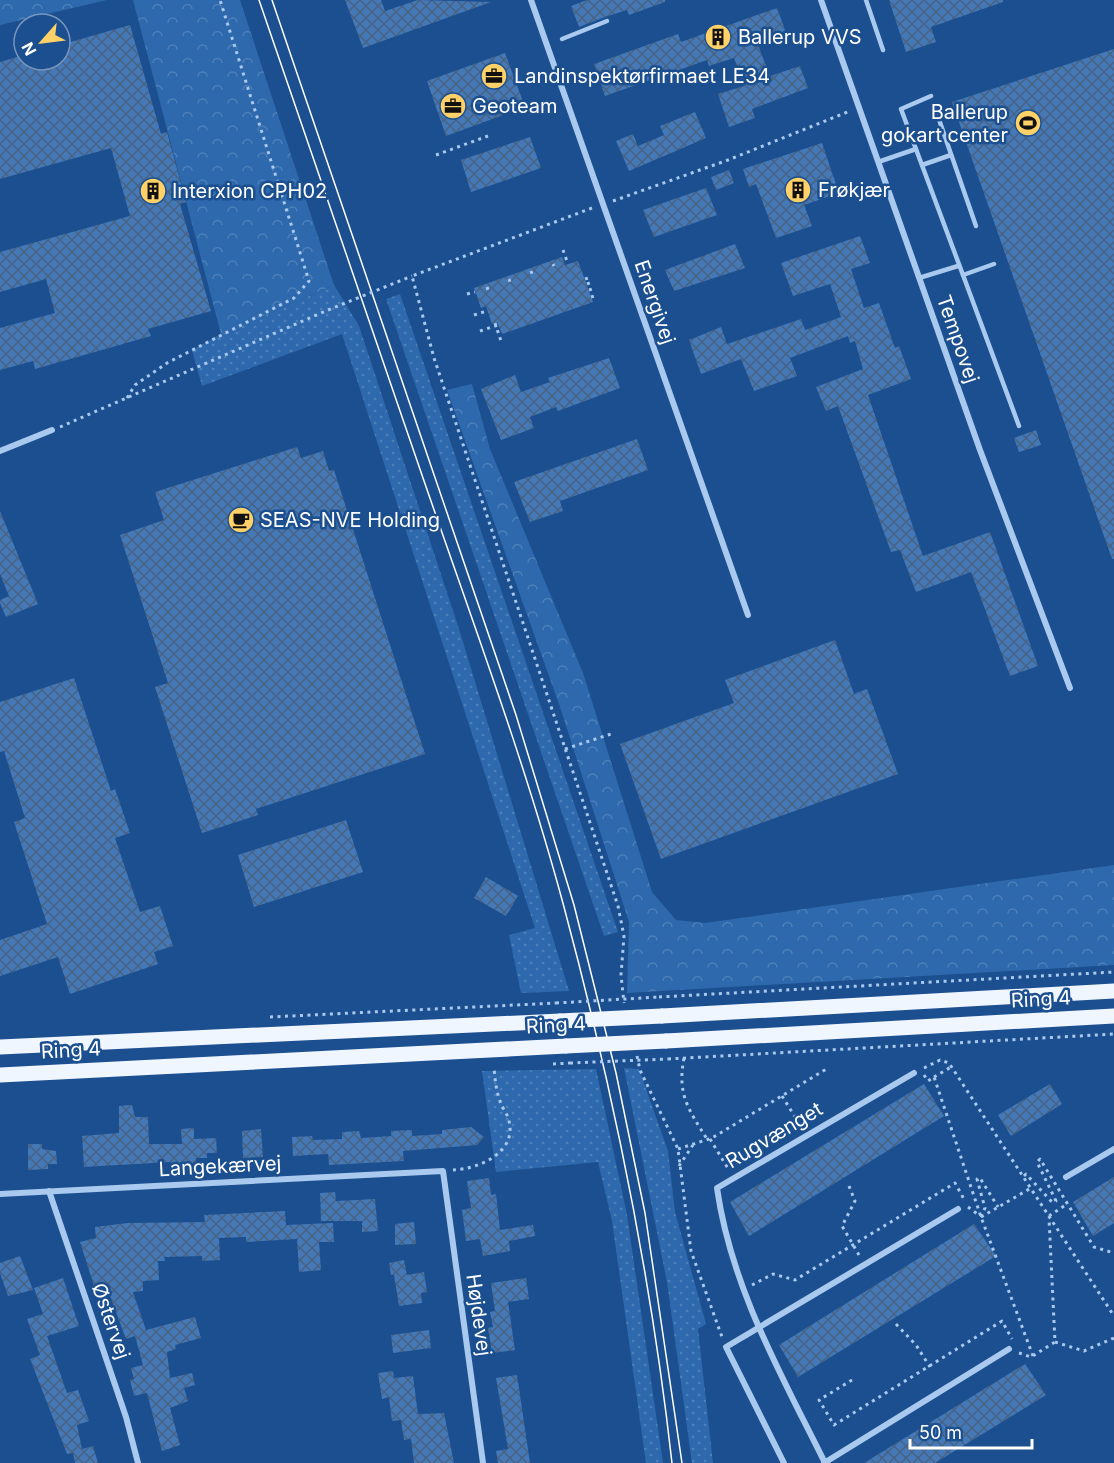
<svg xmlns="http://www.w3.org/2000/svg" width="1114" height="1463" viewBox="0 0 1114 1463" font-family="Inter,sans-serif">
	<defs>
		<pattern id="green-dots" width="8" height="8" patternUnits="userSpaceOnUse" patternTransform="scale(1.5)"><rect width="8" height="8" fill="#2e69ad"/><path d="M2 2h.1M6 6h.1" fill="none" stroke="#4d80b9" stroke-width="1.8" stroke-linecap="round"/></pattern>
		<pattern id="forest-crowns" width="20" height="18" patternUnits="userSpaceOnUse" patternTransform="scale(1.5)"><rect width="20" height="18" fill="#2e69ad"/><path d="M2 6a3 3 0 1 1 6 0M12 15a3 3 0 1 1 6 0" fill="none" stroke="#4d80b9"/></pattern>
		<pattern id="building-cross-hatch" width="8" height="8" patternUnits="userSpaceOnUse" patternTransform="scale(1.5)"><rect width="8" height="8" fill="#4478b7"/><path d="M0 0l8 8M0 8l8-8" fill="none" stroke="#486282"/></pattern>
	</defs>
	<rect width="100%" height="100%" fill="#1b4f8f"/>
	<g fill="url(#green-dots)">
		<polygon points="334,285 359,326 459,629 569,991 521,993 509,935 535,928 342,334 202,386 192,350 221,334"/>
		<polygon points="400,294 618,932 604,936 386,299"/>
		<polygon points="624,1068 639,1069 668,1151 675,1212 706,1324 698,1329 713,1463 692,1463 667,1282"/>
		<polygon points="596,1069 627,1215 663,1463 646,1463 612,1221 598,1162 496,1172 482,1071"/>
	</g>
	<g fill="url(#forest-crowns)">
		<polygon points="0,0 107,0 0,25"/>
		<polygon points="133,0 240,0 334,285 221,334"/>
		<polygon points="472,384 490,449 583,673 652,892 676,920 705,923 1114,865 1114,965 627,993 629,922 560,707 447,390"/>
	</g>
	<g fill="url(#building-cross-hatch)">
		<polygon points="345,0 381,0 385,11 418,0 491,2 363,48"/>
		<polygon points="587,0 665,0 665,2 629,15 627,10 605,17 579,27 571,6"/>
		<polygon points="889,0 1003,0 1003,2 931,27 936,42 906,52"/>
		<polygon points="777,8 787,35 758,45 770,76 800,66 808,88 752,109 755,118 729,127 718,94 744,86 734,58 709,66 707,60 605,96 594,64 678,34 681,42"/>
		<polygon points="130,25 161,134 167,132 186,202 180,204 211,311 148,329 151,336 35,369 33,361 0,370 0,328 55,313 46,279 0,292 0,252 130,216 111,148 0,179 0,62 24,55 24,60 60,60 60,45"/>
		<polygon points="1114,49 1114,559 1112,559 952,102"/>
		<polygon points="505,53 525,107 446,136 427,81"/>
		<polygon points="695,112 706,138 629,171 616,141 633,134 638,146 664,135 660,126"/>
		<polygon points="530,137 541,168 471,192 461,160"/>
		<polygon points="822,143 839,193 804,205 812,226 776,238 756,184 749,187 743,169"/>
		<polygon points="729,170 734,183 716,190 711,177"/>
		<polygon points="706,188 717,215 654,237 643,210"/>
		<polygon points="860,236 870,263 851,269 864,308 879,303 895,348 899,346 911,379 868,395 923,556 990,532 1038,666 1010,676 971,572 916,592 900,550 891,552 838,406 826,411 816,387 863,369 855,341 850,343 848,336 790,358 797,376 754,391 741,359 701,374 689,340 721,327 727,344 801,319 805,330 841,317 830,284 793,296 781,263"/>
		<polygon points="735,244 745,268 674,291 665,270"/>
		<polygon points="562,257 565,265 578,261 593,302 502,334 497,322 492,324 486,306 481,308 474,288"/>
		<polygon points="609,358 620,388 558,411 556,407 530,417 534,428 501,440 481,389 515,375 521,392 550,382 548,378"/>
		<polygon points="1036,430 1041,445 1019,452 1014,438"/>
		<polygon points="637,439 648,470 560,501 563,511 530,522 514,482"/>
		<polygon points="297,447 301,458 323,451 329,471 334,470 425,754 256,809 258,815 202,833 155,687 168,683 120,535 164,520 155,492"/>
		<polygon points="0,511 38,604 6,617 0,603 0,600 9,596 0,574"/>
		<polygon points="835,640 854,694 867,689 898,774 661,859 620,744 734,703 725,680"/>
		<polygon points="74,678 111,791 115,789 130,833 115,838 140,912 160,906 173,946 154,952 158,964 70,994 58,957 0,976 0,940 47,924 14,822 25,818 4,751 0,752 0,702"/>
		<polygon points="346,820 363,872 254,907 238,855"/>
		<polygon points="486,877 518,896 506,916 474,898"/>
		<polygon points="924,1084 944,1116 749,1236 730,1202"/>
		<polygon points="1050,1084 1062,1104 1011,1136 998,1115"/>
		<polygon points="132,1105 135,1117 148,1117 149,1144 182,1144 181,1129 194,1128 194,1139 216,1138 217,1153 207,1153 207,1158 196,1158 197,1171 172,1172 171,1162 84,1167 82,1136 119,1133 119,1106"/>
		<polygon points="471,1127 484,1137 477,1145 403,1151 404,1161 329,1165 328,1154 293,1156 292,1137 312,1136 313,1140 342,1139 342,1132 359,1131 361,1138 391,1136 391,1131 412,1130 412,1136 442,1134 442,1130"/>
		<polygon points="261,1129 263,1157 243,1158 242,1131"/>
		<polygon points="28,1144 42,1144 42,1149 56,1151 57,1164 48,1164 48,1169 28,1170"/>
		<polygon points="1114,1177 1114,1223 1093,1236 1073,1202"/>
		<polygon points="489,1178 491,1195 496,1194 500,1230 533,1225 535,1236 509,1241 510,1251 483,1256 480,1239 466,1241 462,1210 471,1208 467,1181"/>
		<polygon points="335,1192 336,1201 375,1199 378,1231 362,1232 362,1221 321,1221 320,1193"/>
		<polygon points="285,1211 286,1225 333,1223 334,1242 319,1242 321,1270 299,1272 297,1239 246,1242 246,1237 219,1238 220,1260 202,1261 202,1256 164,1257 165,1261 158,1261 159,1280 143,1281 143,1291 133,1292 146,1330 195,1317 201,1338 175,1345 176,1349 167,1352 170,1378 192,1373 195,1385 184,1388 188,1401 170,1408 180,1445 162,1451 147,1393 134,1396 130,1380 134,1379 131,1368 143,1365 135,1336 126,1339 107,1288 96,1292 80,1242 96,1238 95,1227 128,1223 205,1222 204,1215"/>
		<polygon points="414,1222 416,1244 395,1245 395,1224"/>
		<polygon points="974,1224 996,1256 798,1377 779,1345"/>
		<polygon points="20,1256 33,1290 8,1296 0,1273 0,1263"/>
		<polygon points="404,1260 407,1275 424,1272 427,1292 421,1293 422,1303 399,1306 394,1275 391,1275 389,1263"/>
		<polygon points="63,1278 79,1326 47,1336 67,1393 78,1390 89,1421 77,1425 82,1449 93,1446 98,1463 75,1463 73,1453 67,1454 30,1359 40,1355 27,1319 43,1314 34,1288"/>
		<polygon points="526,1278 529,1299 508,1302 515,1350 492,1353 488,1328 493,1327 490,1312 495,1311 491,1283"/>
		<polygon points="429,1330 431,1348 393,1353 391,1335"/>
		<polygon points="1025,1364 1046,1395 935,1463 864,1463"/>
		<polygon points="393,1371 394,1378 413,1376 418,1414 444,1413 454,1463 414,1463 411,1439 404,1440 401,1420 392,1421 389,1397 382,1399 378,1373"/>
		<polygon points="517,1375 530,1463 498,1463 496,1451 508,1449 496,1378"/>
	</g>
	<g fill="none" stroke-linecap="round" stroke-linejoin="round">
		<g stroke="#a9c9ee" stroke-width="3" stroke-dasharray="3 4.5" stroke-linecap="butt">
			<polyline points="436,155 488,136"/>
			<polyline points="613,201 728,160 850,111"/>
			<polyline points="592,208 412,276 434,358 618,906 624,936 621,975 624,1003"/>
			<polyline points="563,250 568,264"/>
			<polyline points="553,264 554,266"/>
			<polyline points="531,271 532,274"/>
			<polyline points="509,279 510,282"/>
			<polyline points="585,279 591,277"/>
			<polyline points="587,284 592,282"/>
			<polyline points="487,287 488,290"/>
			<polyline points="589,290 595,288"/>
			<polyline points="467,294 475,292"/>
			<polyline points="591,297 597,295"/>
			<polyline points="474,315 487,311"/>
			<polyline points="495,323 501,341"/>
			<polyline points="480,331 498,325"/>
			<polyline points="127,398 135,385 167,363 294,298 309,281 220,0"/>
			<polyline points="60,427 328,310"/>
			<polyline points="565,749 611,734"/>
			<polyline points="659,997 1114,972"/>
			<polyline points="270,1017 556,1003"/>
			<polyline points="637,1056 640,1070 678,1149 691,1251 722,1337"/>
			<path d="M684,1058C677,1094 688,1109 707,1139"/>
			<polyline points="668,1059 1114,1034"/>
			<polyline points="553,1064 570,1063"/>
			<polyline points="924,1068 940,1060 949,1063 1114,1316"/>
			<polyline points="924,1075 928,1081 934,1077 981,1217 1033,1356"/>
			<polyline points="934,1077 951,1067"/>
			<polyline points="782,1096 802,1128"/>
			<polyline points="710,1139 729,1170"/>
			<polyline points="678,1149 712,1138 828,1068"/>
			<polyline points="679,1166 693,1145"/>
			<path d="M453,1170C478,1169 517,1153 509,1121C508,1115 503,1109 501,1104C496,1091 495,1080 494,1067"/>
			<polyline points="1024,1176 1026,1174 1052,1202 1056,1201 1037,1162 1040,1159 1094,1247 1114,1253"/>
			<polyline points="849,1186 855,1201 842,1226 859,1255"/>
			<polyline points="968,1207 980,1216"/>
			<polyline points="1049,1216 1067,1204"/>
			<polyline points="981,1217 985,1208 977,1179 980,1178 998,1207"/>
			<polyline points="981,1217 1031,1188"/>
			<polyline points="752,1285 773,1274 795,1280 955,1183 965,1201"/>
			<polyline points="896,1324 916,1345 930,1367"/>
			<polyline points="1055,1342 1084,1351 1114,1338"/>
			<polyline points="1019,1353 1031,1357 1055,1342 1049,1218"/>
			<polyline points="852,1380 819,1400 834,1425 1002,1321 1012,1339"/>
		</g>
		<g stroke="#a9c9ee" stroke-width="4.5">
			<polyline points="866,0 883,50"/>
			<polyline points="562,39 607,21"/>
			<polyline points="931,96 901,109 963,275"/>
			<polyline points="935,108 976,226"/>
			<polyline points="878,162 916,149"/>
			<polyline points="922,165 951,155"/>
			<polyline points="994,264 963,275 1019,426"/>
			<polyline points="919,278 958,266"/>
		</g>
		<g stroke="#a9c9ee" stroke-width="6">
			<polyline points="531,0 748,615"/>
			<polyline points="821,0 980,450 1070,688"/>
			<polyline points="0,451 52,430"/>
			<polyline points="1066,1177 1114,1149"/>
			<polyline points="49,1191 126,1417 138,1463"/>
			<polyline points="0,1194 443,1171 483,1463"/>
			<polyline points="784,1463 726,1347 958,1209"/>
			<polyline points="824,1463 1009,1349"/>
			<path d="M825,1463C781,1374 731,1287 717,1188L914,1073"/>
		</g>
		<g stroke="#f0f6ff" stroke-width="15">
			<polyline points="662,1016 1114,991"/>
			<polyline points="666,1041 1114,1016"/>
			<polyline points="0,1047 560,1021"/>
			<polyline points="0,1075 566,1046"/>
		</g>
		<g stroke="#fff" stroke-width="1.5">
			<path d="M259,0C314,159 368,319 423,478C472,620 525,762 564,907C613,1090 651,1275 672,1463"/>
			<polyline points="272,0 516,715 574,905 616,1073 645,1213 682,1463"/>
		</g>
		<g stroke="#a9c9ee" stroke-width="3" stroke-dasharray="3 4.5" stroke-linecap="butt">
			<polyline points="328,310 412,276"/>
			<polyline points="556,1003 659,997"/>
			<polyline points="570,1063 668,1059"/>
		</g>
		<g stroke="#f0f6ff" stroke-width="15">
			<polyline points="560,1021 662,1016"/>
			<polyline points="566,1046 666,1041"/>
		</g>
	</g>
	<defs>
		<symbol id="building-disc" viewBox="-11 -11 22 22"><circle r="9.5" fill="#ffd166" stroke="#1b4f8f"/><path d="M-4-6H4V6H1V3H-1V6H-4ZM-2.5-4.3h1.7v1.8h-1.7ZM.8-4.3h1.7v1.8H.8ZM-2.5-1h1.7V.8h-1.7ZM.8-1h1.7V.8H.8Z" fill="#111"/></symbol>
		<symbol id="office-disc" viewBox="-11 -11 22 22"><circle r="9.5" fill="#ffd166" stroke="#1b4f8f"/><path d="M-6-3h4V-5.5h4V-3h4V5H-6ZM-1-4.5V-3h2v-1.5ZM-6 0V1H6V0Z" fill="#111"/></symbol>
		<symbol id="stadium-disc" viewBox="-11 -11 22 22"><circle r="9.5" fill="#ffd166" stroke="#1b4f8f"/><path d="M0-5a6.5 5 0 1 0 0 10a6.5 5 0 1 0 0-10ZM-3.5-1.8h7v3.6h-7Z" fill="#111"/></symbol>
		<symbol id="cafe-disc" viewBox="-11 -11 22 22"><circle r="9.5" fill="#ffd166" stroke="#1b4f8f"/><path d="M-5.5-4.5H6V0H3Q3 3.5 0 3.5H-2.5Q-5.5 3.5-5.5 0ZM3-3.2v2h1.7v-2ZM-6 4.5H4V6H-6Z" fill="#111"/></symbol>
	</defs>
	<g fill-rule="evenodd">
		<use href="#building-disc" x="703" y="22" width="30" height="30"/>
		<use href="#office-disc" x="479" y="61" width="30" height="30"/>
		<use href="#office-disc" x="438" y="91" width="30" height="30"/>
		<use href="#stadium-disc" x="1013" y="108" width="30" height="30"/>
		<use href="#building-disc" x="783" y="175" width="30" height="30"/>
		<use href="#building-disc" x="138" y="176" width="30" height="30"/>
		<use href="#cafe-disc" x="226" y="505" width="30" height="30"/>
	</g>
	<g text-anchor="middle" stroke-width="5" stroke-linejoin="round" paint-order="stroke">
		<g font-size="20" fill="#fff" stroke="#1b4f8f" text-anchor="start">
			<text x="738" y="44">Ballerup VVS</text>
			<text x="514" y="83">Landinspektørfirmaet LE34</text>
			<text x="472" y="113">Geoteam</text>
			<text x="1008" y="119" text-anchor="end">Ballerup<tspan x="1008" dy="23">gokart center</tspan></text>
			<text x="818" y="197">Frøkjær</text>
			<text x="172" y="198">Interxion CPH02</text>
			<text x="260" y="527">SEAS-NVE Holding</text>
		</g>
		<g font-size="20" fill="#fff" stroke="#1b4f8f">
			<text transform="translate(655 302) rotate(71)" y="7">Energivej</text>
			<text transform="translate(958 339) rotate(71)" y="7">Tempovej</text>
			<text transform="translate(1041 999) rotate(-3)" y="7">Ring 4</text>
			<text transform="translate(556 1025) rotate(-3)" y="7">Ring 4</text>
			<text transform="translate(71 1050) rotate(-3)" y="7">Ring 4</text>
			<text transform="translate(774 1135) rotate(-31)" y="7">Rugvænget</text>
			<text transform="translate(220 1166) rotate(-3)" y="7">Langekærvej</text>
			<text transform="translate(479 1315) rotate(82)" y="7">Højdevej</text>
			<text transform="translate(111 1321) rotate(71)" y="7">Østervej</text>
		</g>
	</g>
	<g transform="translate(42 42) rotate(242)"><circle r="28" fill="#1b4f8f" stroke="#7695bc" stroke-width="1.5"/>
	<path d="M0-4.5L10 22L0 15L-10 22Z" fill="#ffd166"/>
	<text y="-9" font-size="16" font-weight="bold" text-anchor="middle" fill="#ffffff">N</text>
	</g>
	<path d="M910 1439v9h122v-9" fill="none" stroke="#ffffff" stroke-width="3"/>
	<text x="919" y="1439" font-size="18" fill="#ffffff" stroke="#1b4f8f" stroke-width="4.5" paint-order="stroke">50 m</text>
</svg>
